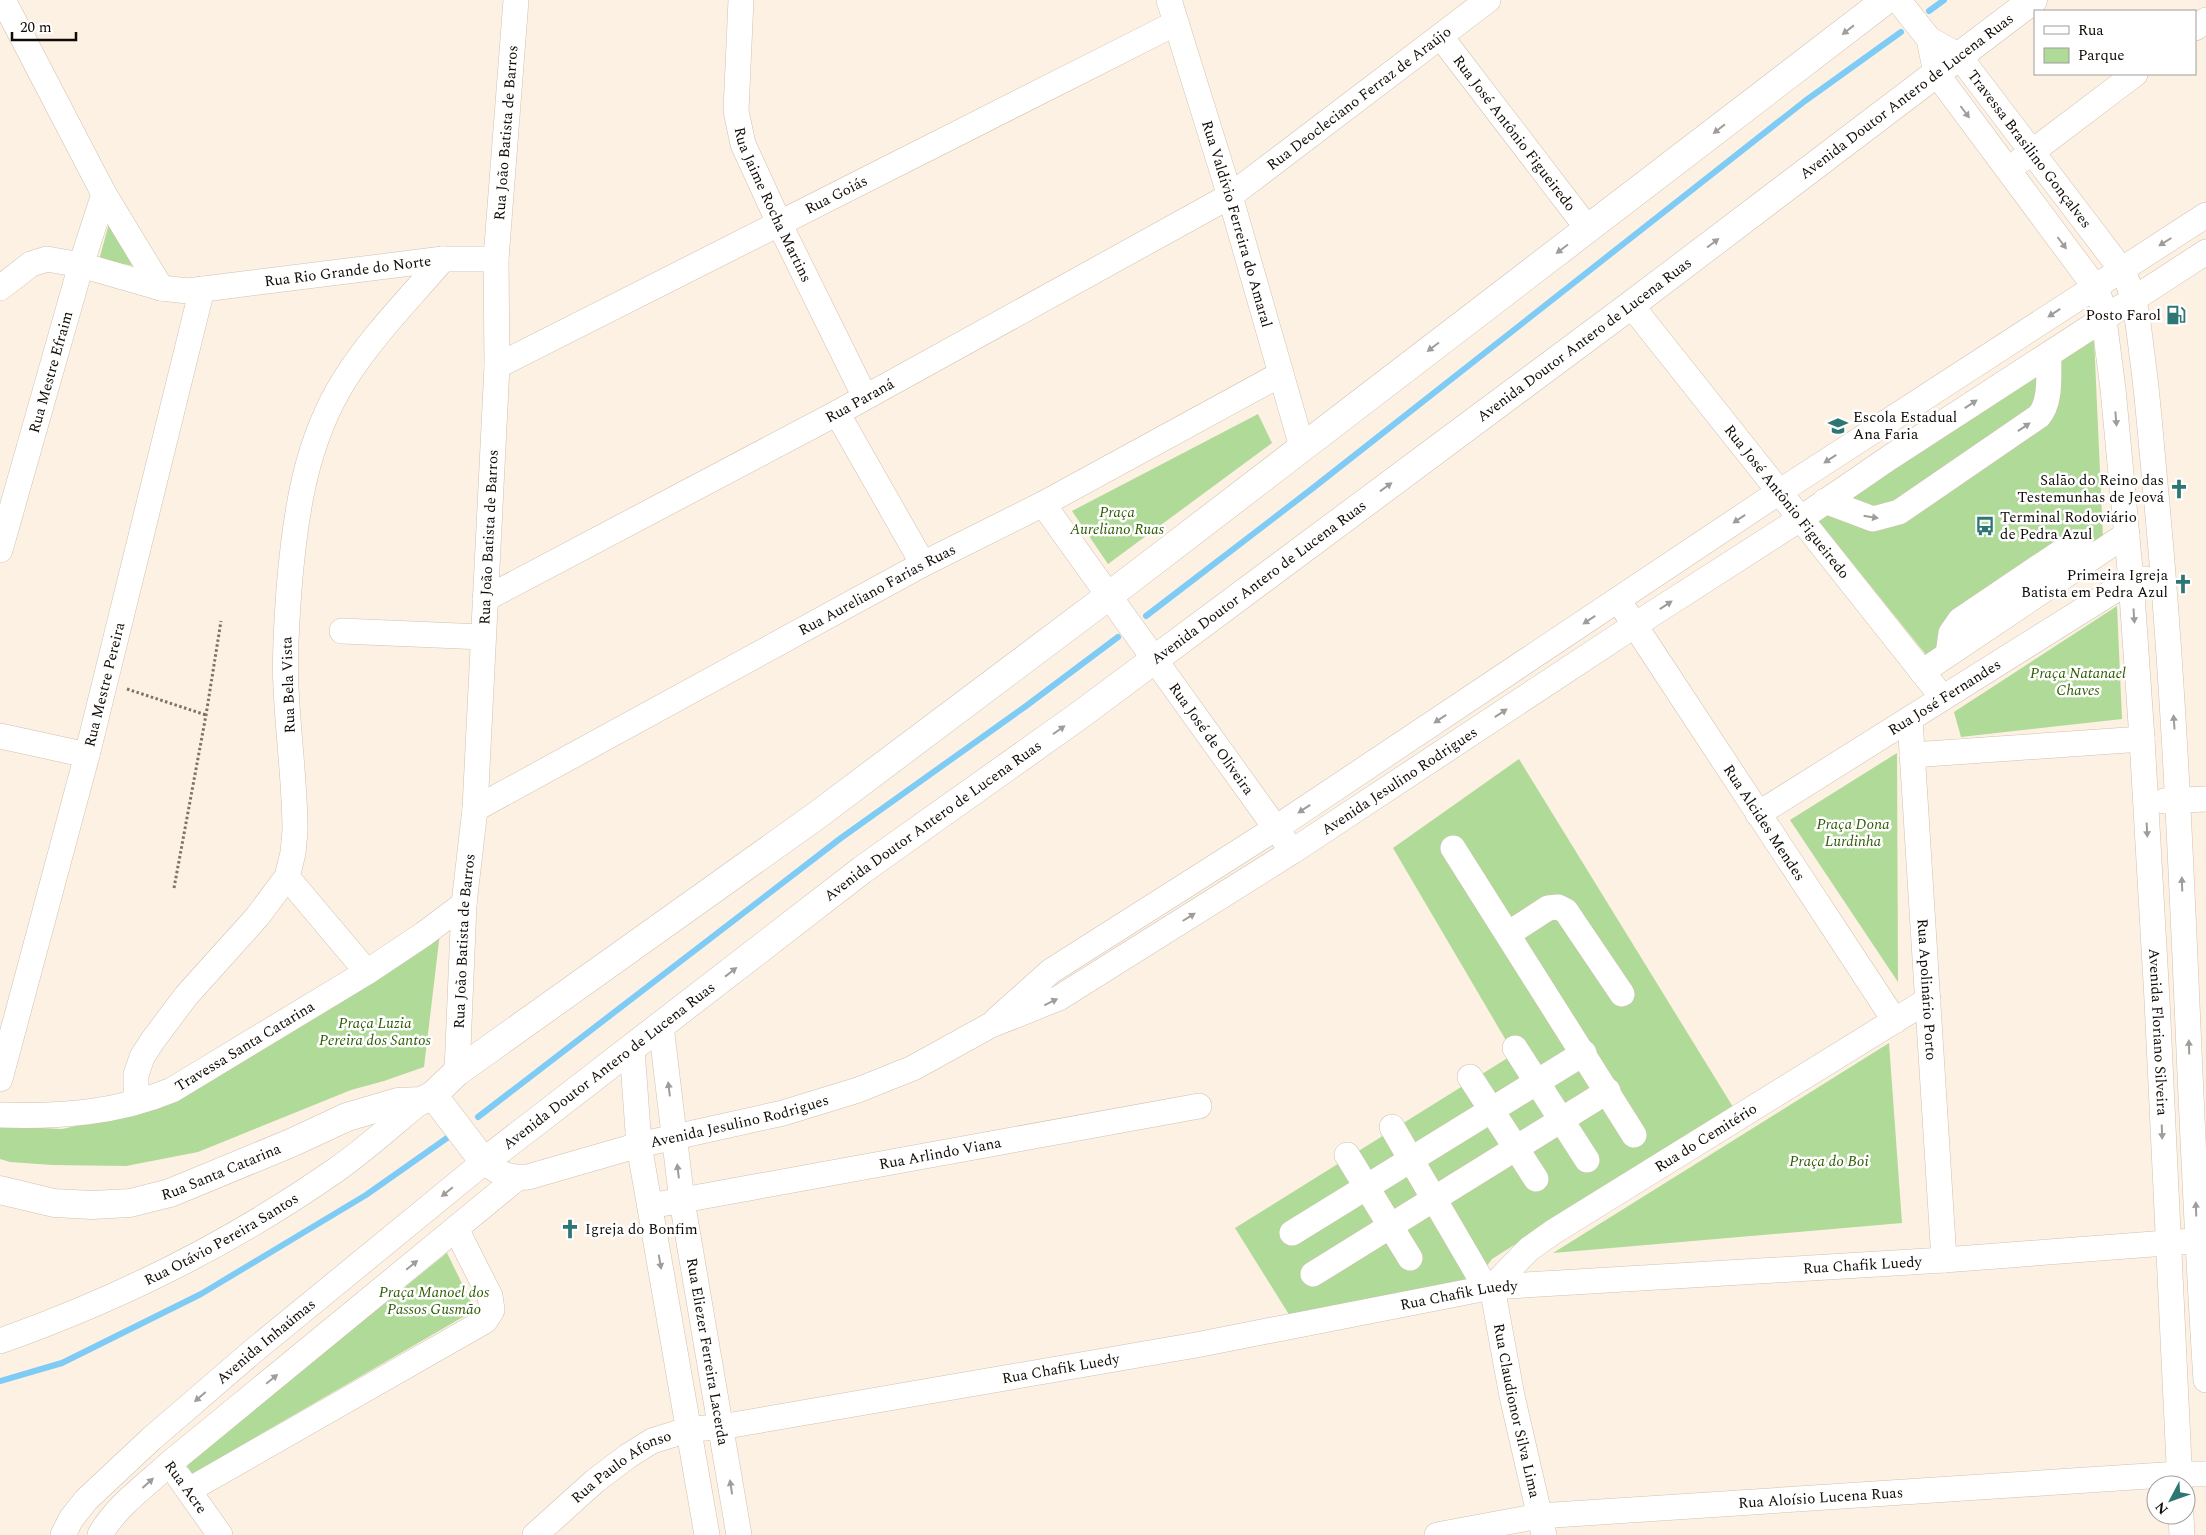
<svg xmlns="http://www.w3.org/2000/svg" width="2206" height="1535" viewBox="0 0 2206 1535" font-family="Spectral,serif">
	<rect width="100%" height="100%" fill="#fdf1e3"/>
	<g fill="#afda97">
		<polygon points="110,220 136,266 99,260"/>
		<polygon points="2094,338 2104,561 1940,672 1816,518"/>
		<polygon points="1258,414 1272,443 1108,564 1072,511"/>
		<polygon points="2117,606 2122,719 1961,737 1954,712"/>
		<polygon points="1897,753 1898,982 1790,820"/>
		<polygon points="1519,759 1733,1107 1492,1259 1469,1290 1293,1321 1235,1228 1514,1054 1393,848"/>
		<polygon points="440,933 424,1067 384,1081 351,1090 198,1152 126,1166 52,1165 10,1162 0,1159 0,1126 62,1129 122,1116"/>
		<polygon points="1889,1043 1902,1223 1553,1253"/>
		<polygon points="447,1253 475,1310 192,1474 186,1464"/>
	</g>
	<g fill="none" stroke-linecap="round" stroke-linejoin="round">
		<g stroke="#7ecbf6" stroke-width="6">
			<polyline points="1929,11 1944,0"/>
			<polyline points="1146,616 1313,488 1805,101 1901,32"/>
			<polyline points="478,1117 841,838 1026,706 1118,637"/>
			<polyline points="0,1381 62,1363 201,1294 366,1195 447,1138"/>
		</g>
		<defs>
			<g id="minor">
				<polyline points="3,0 104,194 161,288"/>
				<path id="s1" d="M741,0L736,111L743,144L780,225L865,397"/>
				<path id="s2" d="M1169,0L1230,196L1302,447"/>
				<path id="s3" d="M1898,0L1929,39L1959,56L2121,269C2137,296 2138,325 2142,355C2148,398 2151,441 2155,484C2184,782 2186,1081 2206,1380"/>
				<polyline points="2195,28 2206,20"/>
				<path id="s4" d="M1441,37L1588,229"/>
				<path id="s5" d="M1929,39L1936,73L2095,287L2102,304L2113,389L2131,580L2142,739L2157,1000L2180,1485"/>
				<polyline points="2020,161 2135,74"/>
				<path id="s6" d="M0,288L31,264L47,259L81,265L161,288L188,291L443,259H496"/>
				<path id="s7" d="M1631,305L1943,698"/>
				<path id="s8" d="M497,366L1176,23"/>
				<polyline points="837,413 923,564"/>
				<path d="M1825,501L1873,519L1899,512L2039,416C2052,401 2048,373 2049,354"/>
				<path id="s9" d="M1043,504L1285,841"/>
				<path id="s10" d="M0,550L81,265L104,194"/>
				<path id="s11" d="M485,599L837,413L1230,196L1488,0"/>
				<path id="s12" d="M1626,612L1895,1021"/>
				<polyline points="342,631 483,637"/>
				<polyline points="1948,654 1951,633 1960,620 2064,550 2073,546 2094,556"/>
				<polyline points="1922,672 2127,534"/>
				<path id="s13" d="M1910,719L1944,1260"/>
				<polyline points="0,736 87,755"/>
				<polyline points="1912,755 2142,739"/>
				<polyline points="2164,801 2206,799"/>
				<path id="s14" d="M475,809L923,564L1043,504L1281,374"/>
				<path id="s15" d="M1758,814L2131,580L2145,579"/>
				<polyline points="1453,848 1634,1135"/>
				<polyline points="287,877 367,972"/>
				<polyline points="1508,934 1548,908 1558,907 1566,911 1622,994"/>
				<polyline points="996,1020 1051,971 1276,828 1779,492 2206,215"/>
				<path id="s16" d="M661,1026L682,1201L739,1535"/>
				<polyline points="1515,1048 1587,1160"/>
				<polyline points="632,1049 639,1145 707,1535"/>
				<path id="s17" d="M457,1072L464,904L475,809L497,366L496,259L516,0"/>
				<polyline points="1470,1077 1536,1179"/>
				<path id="s18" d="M0,1079L87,755L202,289"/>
				<path d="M136,1102V1075L142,1057L153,1040L186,996L257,917L287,877L293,853L295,831C295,783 288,735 286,687C284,654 287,621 289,589C295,516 305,442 345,379C372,336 410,298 443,259"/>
				<path id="s19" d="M0,1115C59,1117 117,1113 172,1090L367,972L424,934L464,904"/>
				<polyline points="1392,1127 1486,1288"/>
				<polyline points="1347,1155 1410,1258"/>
				<path id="s20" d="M650,1206L1199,1106"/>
				<polyline points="1292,1233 1584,1053"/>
				<polyline points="1313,1274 1608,1091"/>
				<path id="s21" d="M1492,1287L1529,1249L1553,1232L1928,1000"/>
				<path id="s22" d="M1492,1287L1512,1396L1544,1535"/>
				<path id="s23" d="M0,1341C119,1299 233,1242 336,1170C366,1149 393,1124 421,1101"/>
				<polyline points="179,1477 220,1535"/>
				<polyline points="189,1490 485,1321 492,1310 490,1296 456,1229"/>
				<polyline points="2181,1515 2182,1535"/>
				<path id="s24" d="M63,1535L71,1519L86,1500L151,1439L252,1352L484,1162C499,1173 509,1179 528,1177L639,1145L783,1113L858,1090L913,1068L989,1026L1059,998L1293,851L1635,625L1800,519L1889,458L2206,252"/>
				<path d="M100,1535C115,1507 146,1485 169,1464L516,1179"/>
				<path id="s25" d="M535,1535L595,1481L628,1456L652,1441L690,1429L721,1427L1196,1345L1492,1287L1944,1260L2206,1240"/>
				<path id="s26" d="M1437,1535L1539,1516L2179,1474H2206"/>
			</g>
			<g id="major">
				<path id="s27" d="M433,1095L484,1162L862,870L1080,715L1631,305L2033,0"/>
				<path id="s28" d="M0,1190L54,1203L92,1205L130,1203L170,1193L291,1143L347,1117L398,1102L421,1101L433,1095L457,1072L816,816L1110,595L1886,0"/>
			</g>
		</defs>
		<use href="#minor" stroke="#d0c1b0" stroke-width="26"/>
		<use href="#major" stroke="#d0c1b0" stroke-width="29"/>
		<g stroke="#7b736a" stroke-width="3" stroke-dasharray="2.5 2.5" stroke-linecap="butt">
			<polyline points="127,689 206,715"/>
			<polyline points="174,888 206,715 221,621"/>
		</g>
		<use href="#minor" stroke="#fff" stroke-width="25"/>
		<use href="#major" stroke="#fff" stroke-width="28"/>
	</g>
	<defs><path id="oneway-solid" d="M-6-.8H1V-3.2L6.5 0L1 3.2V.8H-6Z" transform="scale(1.25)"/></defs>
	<g fill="#9f9d9b">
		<use href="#oneway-solid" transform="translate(1848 30) rotate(142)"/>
		<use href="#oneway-solid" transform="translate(1965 112) rotate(53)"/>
		<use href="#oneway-solid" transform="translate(1719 129) rotate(142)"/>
		<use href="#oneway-solid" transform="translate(2165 242) rotate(148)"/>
		<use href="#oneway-solid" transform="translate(1713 243) rotate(-37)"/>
		<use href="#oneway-solid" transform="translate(2062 243) rotate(53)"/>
		<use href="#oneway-solid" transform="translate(1562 249) rotate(143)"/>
		<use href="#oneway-solid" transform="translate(2054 313) rotate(147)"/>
		<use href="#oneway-solid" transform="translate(1433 347) rotate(143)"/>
		<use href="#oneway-solid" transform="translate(1971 404) rotate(-33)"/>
		<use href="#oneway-solid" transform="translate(2116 419) rotate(85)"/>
		<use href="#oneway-solid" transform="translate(2024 427) rotate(-34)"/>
		<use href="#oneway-solid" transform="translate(1830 459) rotate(147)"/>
		<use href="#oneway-solid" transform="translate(1386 487) rotate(-36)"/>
		<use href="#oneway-solid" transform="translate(1871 517) rotate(9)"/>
		<use href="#oneway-solid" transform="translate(1739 519) rotate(146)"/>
		<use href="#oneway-solid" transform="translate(1666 605) rotate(-33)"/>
		<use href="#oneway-solid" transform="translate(2134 616) rotate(86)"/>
		<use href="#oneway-solid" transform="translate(1589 620) rotate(146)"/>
		<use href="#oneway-solid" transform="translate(1501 713) rotate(-33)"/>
		<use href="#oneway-solid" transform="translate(1440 719) rotate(146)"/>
		<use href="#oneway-solid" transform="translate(2174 722) rotate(-94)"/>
		<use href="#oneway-solid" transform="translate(1059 730) rotate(-35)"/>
		<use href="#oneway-solid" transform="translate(1304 809) rotate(146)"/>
		<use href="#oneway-solid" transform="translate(2147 830) rotate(87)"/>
		<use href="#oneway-solid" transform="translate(2182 884) rotate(-92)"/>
		<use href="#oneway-solid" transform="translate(1189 917) rotate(-32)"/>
		<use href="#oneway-solid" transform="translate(731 972) rotate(-38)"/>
		<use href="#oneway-solid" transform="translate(1051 1002) rotate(-26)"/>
		<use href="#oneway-solid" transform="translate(2189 1047) rotate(-92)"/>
		<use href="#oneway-solid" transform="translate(669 1089) rotate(-97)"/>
		<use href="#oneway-solid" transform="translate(2162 1132) rotate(88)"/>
		<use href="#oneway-solid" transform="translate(678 1171) rotate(-97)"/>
		<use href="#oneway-solid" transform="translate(447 1192) rotate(141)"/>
		<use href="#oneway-solid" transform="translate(2196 1209) rotate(-92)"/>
		<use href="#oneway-solid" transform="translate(660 1262) rotate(80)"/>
		<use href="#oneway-solid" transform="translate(412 1265) rotate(-39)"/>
		<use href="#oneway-solid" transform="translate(272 1379) rotate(-39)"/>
		<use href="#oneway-solid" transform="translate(200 1397) rotate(139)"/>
		<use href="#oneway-solid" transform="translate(148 1483) rotate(-42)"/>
		<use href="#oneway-solid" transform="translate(731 1487) rotate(-99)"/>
	</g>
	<defs>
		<symbol id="fuel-bare" viewBox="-9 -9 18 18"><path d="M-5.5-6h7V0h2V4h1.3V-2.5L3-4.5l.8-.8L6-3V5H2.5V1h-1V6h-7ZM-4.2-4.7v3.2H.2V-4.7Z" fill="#2d7673" stroke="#fff" stroke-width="2.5" paint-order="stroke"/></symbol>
		<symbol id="school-bare" viewBox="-9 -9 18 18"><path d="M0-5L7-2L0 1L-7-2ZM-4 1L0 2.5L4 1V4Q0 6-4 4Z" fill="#2d7673" stroke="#fff" stroke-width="2.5" paint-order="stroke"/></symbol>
		<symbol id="church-bare" viewBox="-9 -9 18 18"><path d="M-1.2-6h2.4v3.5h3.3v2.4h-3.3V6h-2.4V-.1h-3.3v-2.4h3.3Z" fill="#2d7673" stroke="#fff" stroke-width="2.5" paint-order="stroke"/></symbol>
		<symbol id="bus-bare" viewBox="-9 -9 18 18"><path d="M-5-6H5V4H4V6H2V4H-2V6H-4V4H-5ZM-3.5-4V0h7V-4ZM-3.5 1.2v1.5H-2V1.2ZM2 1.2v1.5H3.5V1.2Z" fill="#2d7673" stroke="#fff" stroke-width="2.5" paint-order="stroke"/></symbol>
	</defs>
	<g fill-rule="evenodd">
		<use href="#fuel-bare" x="2162" y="301" width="28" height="28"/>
		<use href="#school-bare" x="1824" y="412" width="28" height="28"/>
		<use href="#church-bare" x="2165" y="475" width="28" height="28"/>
		<use href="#bus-bare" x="1971" y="512" width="28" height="28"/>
		<use href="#church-bare" x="2169" y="570" width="28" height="28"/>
		<use href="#church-bare" x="556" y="1215" width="28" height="28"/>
	</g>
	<g text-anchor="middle" stroke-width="5" stroke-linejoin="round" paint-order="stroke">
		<g font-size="15" fill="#100b06" stroke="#fff">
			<text dy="5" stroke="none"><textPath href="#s27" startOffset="1862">Avenida Doutor Antero de Lucena Ruas</textPath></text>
			<text dy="5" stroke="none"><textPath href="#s11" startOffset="1009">Rua Deocleciano Ferraz de Araújo</textPath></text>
			<text dy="5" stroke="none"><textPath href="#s17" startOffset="941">Rua João Batista de Barros</textPath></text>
			<text dy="5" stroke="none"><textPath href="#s4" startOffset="121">Rua José Antônio Figueiredo</textPath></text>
			<text dy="5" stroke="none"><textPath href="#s3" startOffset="201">Travessa Brasilino Gonçalves</textPath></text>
			<text dy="5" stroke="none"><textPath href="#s8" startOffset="380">Rua Goiás</textPath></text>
			<text dy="5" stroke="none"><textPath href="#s1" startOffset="212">Rua Jaime Rocha Martins</textPath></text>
			<text dy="5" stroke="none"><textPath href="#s2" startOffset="234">Rua Valdívio Ferreira do Amaral</textPath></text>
			<text dy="5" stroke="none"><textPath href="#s6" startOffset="362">Rua Rio Grande do Norte</textPath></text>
			<text dy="5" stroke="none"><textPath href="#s27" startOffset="1458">Avenida Doutor Antero de Lucena Ruas</textPath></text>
			<text dy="5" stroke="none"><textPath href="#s10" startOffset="185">Rua Mestre Efraim</textPath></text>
			<text dy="5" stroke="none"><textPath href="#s11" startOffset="424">Rua Paraná</textPath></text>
			<text dy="5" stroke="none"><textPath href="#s7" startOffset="251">Rua José Antônio Figueiredo</textPath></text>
			<text dy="5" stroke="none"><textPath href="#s17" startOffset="536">Rua João Batista de Barros</textPath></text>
			<text dy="5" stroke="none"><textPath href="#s27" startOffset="1052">Avenida Doutor Antero de Lucena Ruas</textPath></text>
			<text dy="5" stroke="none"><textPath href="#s14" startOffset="458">Rua Aureliano Farias Ruas</textPath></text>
			<text dy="5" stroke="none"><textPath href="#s18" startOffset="408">Rua Mestre Pereira</textPath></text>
			<text transform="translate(288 685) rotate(-92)" y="5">Rua Bela Vista</text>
			<text dy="5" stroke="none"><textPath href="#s15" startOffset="220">Rua José Fernandes</textPath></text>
			<text dy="5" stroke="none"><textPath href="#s9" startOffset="289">Rua José de Oliveira</textPath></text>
			<text dy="5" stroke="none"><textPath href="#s24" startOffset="1579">Avenida Jesulino Rodrigues</textPath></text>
			<text dy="5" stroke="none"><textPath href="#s27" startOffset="648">Avenida Doutor Antero de Lucena Ruas</textPath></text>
			<text dy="5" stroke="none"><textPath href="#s12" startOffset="252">Rua Alcides Mendes</textPath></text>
			<text dy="5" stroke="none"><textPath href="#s17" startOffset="131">Rua João Batista de Barros</textPath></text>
			<text dy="5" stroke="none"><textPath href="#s13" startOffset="271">Rua Apolinário Porto</textPath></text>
			<text dy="5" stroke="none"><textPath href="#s5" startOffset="1050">Avenida Floriano Silveira</textPath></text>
			<text dy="5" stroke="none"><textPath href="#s19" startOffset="260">Travessa Santa Catarina</textPath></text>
			<text dy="5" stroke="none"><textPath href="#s27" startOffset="242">Avenida Doutor Antero de Lucena Ruas</textPath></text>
			<text dy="5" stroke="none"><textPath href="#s24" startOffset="831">Avenida Jesulino Rodrigues</textPath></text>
			<text dy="5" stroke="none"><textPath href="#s21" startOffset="262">Rua do Cemitério</textPath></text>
			<text dy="5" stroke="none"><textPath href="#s20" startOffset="295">Rua Arlindo Viana</textPath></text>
			<text dy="5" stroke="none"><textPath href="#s28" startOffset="228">Rua Santa Catarina</textPath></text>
			<text dy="5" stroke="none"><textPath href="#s23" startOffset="244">Rua Otávio Pereira Santos</textPath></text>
			<text dy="5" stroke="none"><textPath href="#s25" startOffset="1376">Rua Chafik Luedy</textPath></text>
			<text dy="5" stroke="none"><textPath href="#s25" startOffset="971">Rua Chafik Luedy</textPath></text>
			<text dy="5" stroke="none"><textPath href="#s24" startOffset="282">Avenida Inhaúmas</textPath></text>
			<text dy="5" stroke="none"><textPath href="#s16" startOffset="329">Rua Eliezer Ferreira Lacerda</textPath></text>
			<text dy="5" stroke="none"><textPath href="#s25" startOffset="566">Rua Chafik Luedy</textPath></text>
			<text dy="5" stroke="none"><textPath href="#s22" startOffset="126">Rua Claudionor Silva Lima</textPath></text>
			<text dy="5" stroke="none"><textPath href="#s25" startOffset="111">Rua Paulo Afonso</textPath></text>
			<text transform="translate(186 1487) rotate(54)" y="5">Rua Acre</text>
			<text dy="5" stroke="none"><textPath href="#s26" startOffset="386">Rua Aloísio Lucena Ruas</textPath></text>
		</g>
		<g font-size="15" fill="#100b06" stroke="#fff" text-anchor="end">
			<text x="2161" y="320">Posto Farol</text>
			<text x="1853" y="422" text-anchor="start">Escola Estadual<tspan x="1853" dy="17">Ana Faria</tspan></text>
			<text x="2164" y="485">Salão do Reino das<tspan x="2164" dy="17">Testemunhas de Jeová</tspan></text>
			<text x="2000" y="522" text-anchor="start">Terminal Rodoviário<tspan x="2000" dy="17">de Pedra Azul</tspan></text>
			<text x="2168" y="580">Primeira Igreja<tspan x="2168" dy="17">Batista em Pedra Azul</tspan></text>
			<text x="585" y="1234" text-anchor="start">Igreja do Bonfim</text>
		</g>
		<g font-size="15" font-style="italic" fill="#2e5b02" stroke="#fff">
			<text x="1117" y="517">Praça<tspan x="1117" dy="17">Aureliano Ruas</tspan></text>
			<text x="2078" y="678">Praça Natanael<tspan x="2078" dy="17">Chaves</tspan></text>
			<text x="1853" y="829">Praça Dona<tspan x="1853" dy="17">Lurdinha</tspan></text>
			<text x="375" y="1028">Praça Luzia<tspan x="375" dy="17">Pereira dos Santos</tspan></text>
			<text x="1829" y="1166">Praça do Boi</text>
			<text x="434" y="1297">Praça Manoel dos<tspan x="434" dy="17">Passos Gusmão</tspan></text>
		</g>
	</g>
	<rect x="2034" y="10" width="162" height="65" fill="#ffffff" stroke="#9f9d9b"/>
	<rect x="2044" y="26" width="25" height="8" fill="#ffffff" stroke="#9f9d9b"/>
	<text x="2078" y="35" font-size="15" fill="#100b06">Rua</text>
	<rect x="2044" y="48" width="25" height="15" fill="#afda97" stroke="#9f9d9b"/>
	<text x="2078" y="60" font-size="15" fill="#100b06">Parque</text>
	<g transform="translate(2171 1500) rotate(229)"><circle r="24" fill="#ffffff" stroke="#9f9d9b"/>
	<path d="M0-4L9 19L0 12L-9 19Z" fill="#2d7673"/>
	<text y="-8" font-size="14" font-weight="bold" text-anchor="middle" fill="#100b06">N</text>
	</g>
	<path d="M12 32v8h64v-8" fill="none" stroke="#100b06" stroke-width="2.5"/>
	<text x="20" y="32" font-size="15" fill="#100b06" stroke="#ffffff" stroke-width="4" paint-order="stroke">20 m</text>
</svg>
